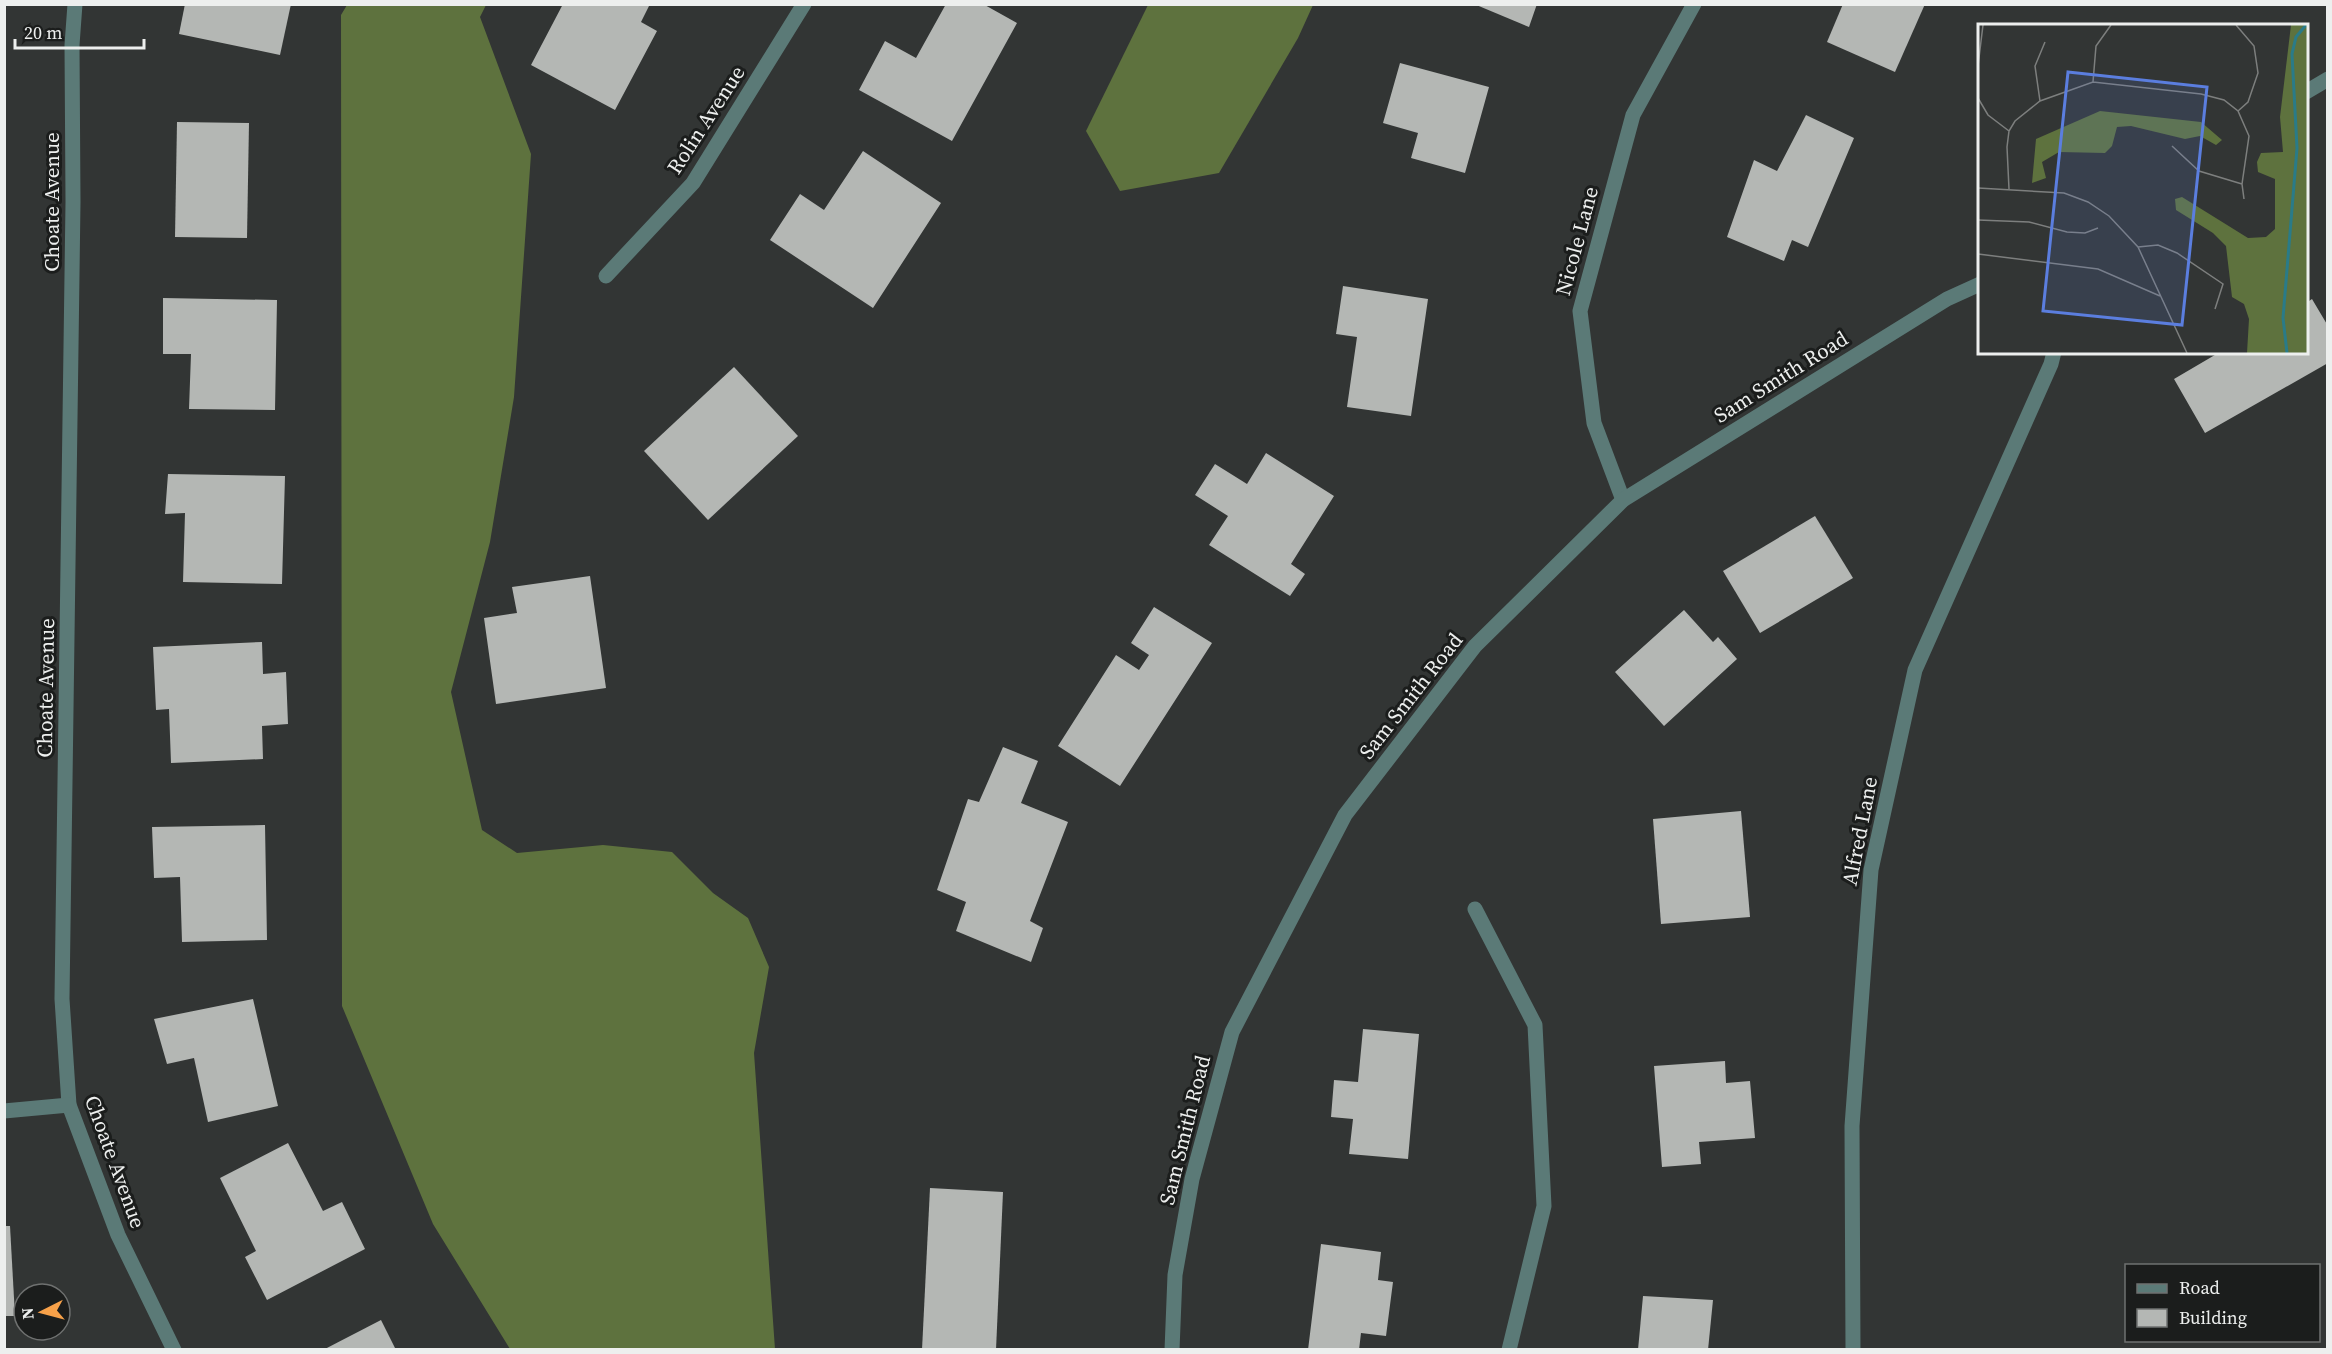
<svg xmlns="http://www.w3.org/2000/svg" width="2332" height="1354" viewBox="0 0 2332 1354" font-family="'Source Serif 4',serif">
	<rect width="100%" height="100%" fill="#323534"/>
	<g fill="#5e723e">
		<polygon points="347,5 486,5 480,17 531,154 514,397 490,542 451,692 482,830 517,853 603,845 672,852 713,893 748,918 769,967 754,1053 775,1349 510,1349 433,1224 342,1006 341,15"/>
		<polygon points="1148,5 1313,5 1298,38 1219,173 1120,191 1086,131"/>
	</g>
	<g fill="#b4b7b4">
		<polygon points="185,4 291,4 280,55 179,34"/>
		<polygon points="563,4 650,4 641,22 657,31 615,110 531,65"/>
		<polygon points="946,4 983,4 1017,23 952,141 859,90 885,41 916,58"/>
		<polygon points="1474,4 1537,4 1529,27"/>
		<polygon points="1843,4 1925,4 1895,72 1827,42"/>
		<polygon points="1400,63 1489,87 1465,173 1411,158 1418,133 1383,123"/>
		<polygon points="1806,115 1854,138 1808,247 1792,240 1784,261 1727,237 1754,160 1777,171"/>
		<polygon points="177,122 249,123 247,238 175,237"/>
		<polygon points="863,151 941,203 873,308 770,240 800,194 824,210"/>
		<polygon points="1343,286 1428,299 1411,416 1347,407 1357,337 1336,334"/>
		<polygon points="163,298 277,300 275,410 189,409 191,354 163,354"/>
		<polygon points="2312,299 2328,326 2328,363 2205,433 2174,379 2220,352 2306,352 2306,303"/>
		<polygon points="734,367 798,436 708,520 644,451"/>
		<polygon points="1266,453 1334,496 1291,564 1305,574 1290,596 1209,545 1228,516 1195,495 1215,464 1247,484"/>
		<polygon points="168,474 285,476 282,584 183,582 185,513 165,514"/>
		<polygon points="1815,516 1853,578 1760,633 1723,571"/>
		<polygon points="590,576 606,688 496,704 484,618 517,613 512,587"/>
		<polygon points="1154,607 1212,643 1120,786 1058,746 1116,655 1139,670 1149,655 1131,643"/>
		<polygon points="1684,610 1713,642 1718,637 1737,659 1664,726 1615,672"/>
		<polygon points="262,642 263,674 286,672 288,724 262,726 263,759 171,763 169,709 156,710 153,647"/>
		<polygon points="1003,747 1038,761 1021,803 1068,822 1030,921 1043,928 1031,962 956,931 966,902 937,890 968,799 979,802"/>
		<polygon points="1741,811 1750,917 1661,924 1653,819"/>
		<polygon points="265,825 267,940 182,942 180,877 154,878 152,827"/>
		<polygon points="253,999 278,1106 208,1122 194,1058 167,1064 154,1019"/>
		<polygon points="1363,1029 1419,1034 1408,1159 1349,1154 1353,1119 1331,1117 1334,1080 1358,1082"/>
		<polygon points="1725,1061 1726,1083 1750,1081 1755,1138 1699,1142 1701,1164 1662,1167 1654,1066"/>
		<polygon points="288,1143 323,1211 342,1202 365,1249 267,1300 245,1257 256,1251 220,1178"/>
		<polygon points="930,1188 1003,1192 996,1350 922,1350"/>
		<polygon points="4,1226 10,1226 15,1316 4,1316"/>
		<polygon points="1321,1244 1381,1252 1378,1280 1393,1282 1386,1336 1361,1333 1359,1350 1308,1350"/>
		<polygon points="1643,1296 1713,1300 1708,1350 1638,1350"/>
		<polygon points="381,1320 396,1350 323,1350"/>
	</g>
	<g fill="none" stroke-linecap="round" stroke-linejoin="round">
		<g stroke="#5b7a77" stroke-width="15">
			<polyline points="75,4 72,45 73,202 62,999 69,1105 118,1235 174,1350"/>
			<polyline points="2306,92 2328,79"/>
			<polyline points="606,276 693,183 804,4"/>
			<polyline points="1623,500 1594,423 1580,311 1633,115 1694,4"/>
			<polyline points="1475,909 1535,1025 1544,1206 1509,1350"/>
			<polyline points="4,1111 69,1105"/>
			<polyline points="1172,1350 1175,1275 1192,1179 1232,1032 1345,815 1475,646 1623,500 1947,299 1980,284"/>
			<polyline points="1853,1350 1852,1126 1871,870 1915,670 2051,364 2054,352"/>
		</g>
	</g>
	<g text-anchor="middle" stroke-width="6" stroke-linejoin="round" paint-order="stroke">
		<g font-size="21" fill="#edefee" stroke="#1b1d1c">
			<text transform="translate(706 120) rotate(-57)" y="7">Rolin Avenue</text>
			<text transform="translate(52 202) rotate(-90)" y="7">Choate Avenue</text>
			<text transform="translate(1577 241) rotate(-75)" y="7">Nicole Lane</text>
			<text transform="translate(1781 377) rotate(-32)" y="7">Sam Smith Road</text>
			<text transform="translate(46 688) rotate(-89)" y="7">Choate Avenue</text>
			<text transform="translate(1411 696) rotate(-52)" y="7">Sam Smith Road</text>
			<text transform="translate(1860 831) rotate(-79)" y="7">Alfred Lane</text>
			<text transform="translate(1185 1130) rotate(-76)" y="7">Sam Smith Road</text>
			<text transform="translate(115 1162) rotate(70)" y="7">Choate Avenue</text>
		</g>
	</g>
	<g transform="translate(1978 24)">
		<rect width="330" height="330" fill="#323534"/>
		<path d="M313,1H330V329H269L271,295L266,280L254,273L248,222L235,209L198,186L197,175L204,173L270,214L288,213L297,205V155L280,148L279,138L283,129L305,128L302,93ZM122,87L223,98L244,116L238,121L222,112L207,115L153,102L139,103L134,122L127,129L81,128L64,138L68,154L54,159L58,115Z" fill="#5e723e"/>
		<path fill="none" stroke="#2a7b88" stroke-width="3" d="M309,329L305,294L319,124L314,30L318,13L328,1"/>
		<path fill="none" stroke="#7d7f7e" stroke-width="1.5" d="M258,1L276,22L280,49L270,78L260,87M0,42L5,1M115,58L118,22L133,1M0,74L10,91L31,107M62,77L57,42L67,18M194,122L221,147L264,160M0,164L86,169L110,178L131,192L160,223L209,329M31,165L29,123L31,107L37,97L62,77L115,58L223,70L246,76L260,87L271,112L264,160L266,175M0,196L51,198L89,208L107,209L120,204M160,223L180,221L199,229L245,260L237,285M0,230L120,245L182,272"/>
		<path fill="#5b7edf" fill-opacity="0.15" stroke="#5b7edf" stroke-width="3" d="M90,48L229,63L204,301L65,287Z"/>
		<rect width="330" height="330" fill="none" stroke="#edefee" stroke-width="3"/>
	</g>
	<rect width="2332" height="1354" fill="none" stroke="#edefee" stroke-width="12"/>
	<rect x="2125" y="1264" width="195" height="78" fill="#1b1d1c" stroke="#6f7170" stroke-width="1.5"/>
	<rect x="2137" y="1284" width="30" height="9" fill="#5b7a77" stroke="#6f7170" stroke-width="1.5"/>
	<text x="2179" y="1294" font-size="18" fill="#edefee">Road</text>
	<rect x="2137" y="1309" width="30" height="18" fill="#b4b7b4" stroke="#6f7170" stroke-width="1.5"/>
	<text x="2179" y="1324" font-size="18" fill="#edefee">Building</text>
	<g transform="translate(42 1312) rotate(264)"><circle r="28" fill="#1b1d1c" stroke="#6f7170" stroke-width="1.5"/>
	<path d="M0-4.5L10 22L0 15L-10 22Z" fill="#f7a149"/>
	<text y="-9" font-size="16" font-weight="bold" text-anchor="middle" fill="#edefee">N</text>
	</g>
	<path d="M15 39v9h129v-9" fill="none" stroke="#edefee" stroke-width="3"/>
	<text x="24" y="39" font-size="18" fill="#edefee" stroke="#1b1d1c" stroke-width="4.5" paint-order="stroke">20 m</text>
</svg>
